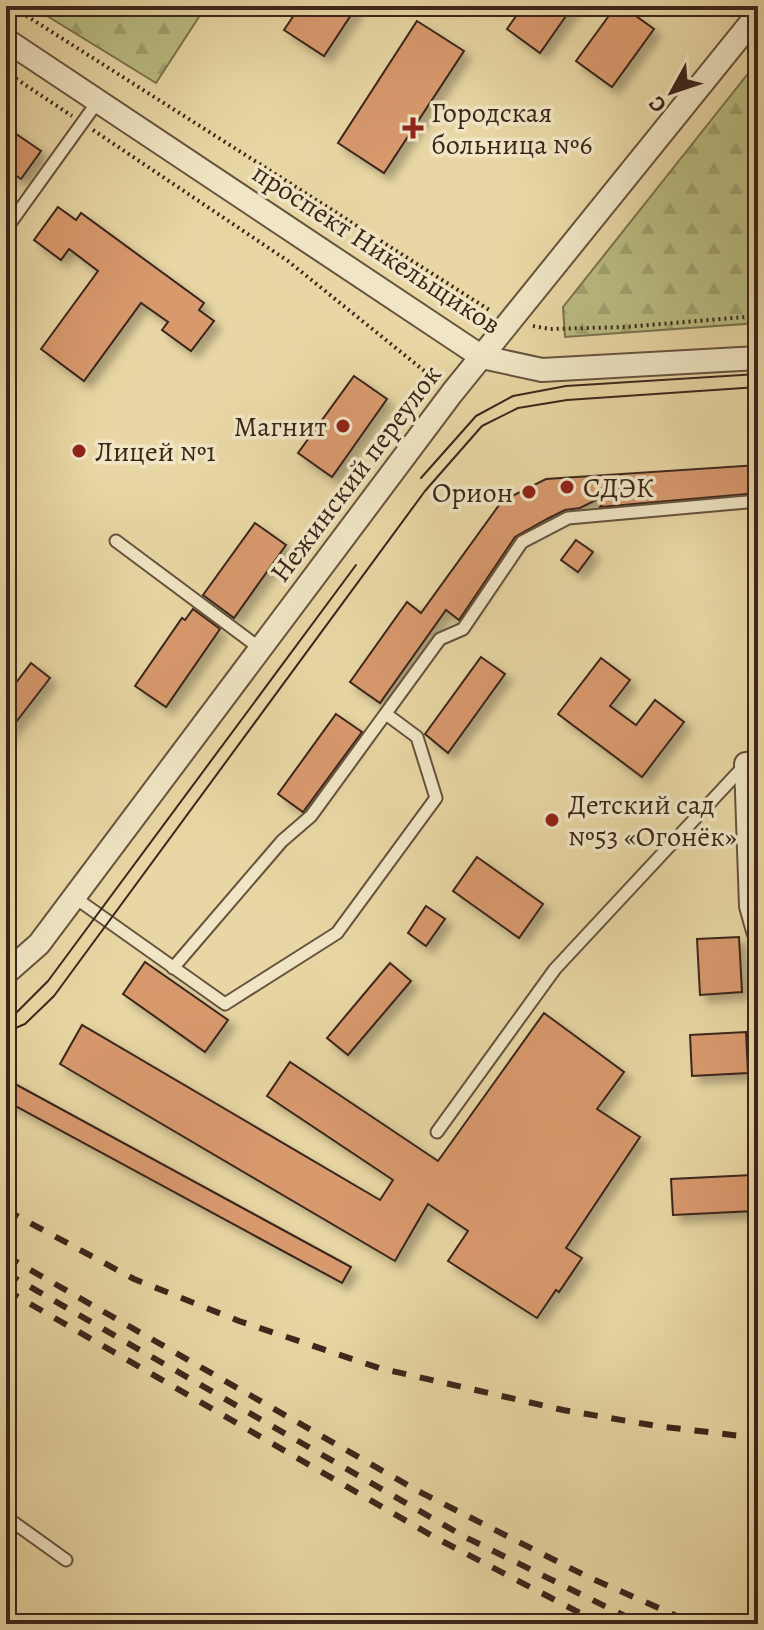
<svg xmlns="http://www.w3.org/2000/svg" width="764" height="1630" viewBox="0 0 764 1630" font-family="Alegreya,serif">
	<defs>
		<pattern id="forest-firs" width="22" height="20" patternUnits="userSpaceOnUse" patternTransform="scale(2)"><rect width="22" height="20" fill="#babd82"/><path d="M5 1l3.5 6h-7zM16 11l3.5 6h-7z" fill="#a1a270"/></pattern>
		<filter id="shadow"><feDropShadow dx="7" dy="7" stdDeviation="4" flood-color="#0004"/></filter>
	</defs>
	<rect width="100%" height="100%" fill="#e8d7a4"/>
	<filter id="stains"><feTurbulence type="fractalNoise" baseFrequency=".0025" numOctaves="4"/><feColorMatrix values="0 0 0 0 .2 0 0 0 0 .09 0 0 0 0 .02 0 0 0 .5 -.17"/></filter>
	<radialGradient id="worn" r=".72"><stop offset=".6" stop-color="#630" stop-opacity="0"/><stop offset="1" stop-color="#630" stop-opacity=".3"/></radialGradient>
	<g fill="url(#forest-firs)" stroke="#7a714e" stroke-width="2">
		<polygon points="31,6 206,6 156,83"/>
		<polygon points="758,61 758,163 755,163 758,196 758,323 565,337 563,307"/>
	</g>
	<g fill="#d8996d" stroke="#3b251b" stroke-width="2" filter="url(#shadow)">
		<polygon points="300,6 357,6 324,56 284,30"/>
		<polygon points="523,6 573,6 540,53 507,29"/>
		<polygon points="616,6 622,6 654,29 612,87 576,61"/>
		<polygon points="417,21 464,51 384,173 338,143"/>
		<polygon points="6,127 41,151 21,179 6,169"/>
		<polygon points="58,207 76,220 81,213 204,303 199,310 214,321 191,351 162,330 168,322 141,303 84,381 41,349 98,271 69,249 61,260 34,240"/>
		<polygon points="354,376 387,399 332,477 298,453"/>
		<polygon points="758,465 758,493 600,507 610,493 580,508 565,510 547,519 515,537 459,620 446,610 380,703 350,682 407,602 421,613 502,501 546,479"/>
		<polygon points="255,523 286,545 234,618 203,595"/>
		<polygon points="576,540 593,552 578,572 561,560"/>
		<polygon points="193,609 220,629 166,707 135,686 182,618 185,620"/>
		<polygon points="481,657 505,674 448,753 425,734"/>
		<polygon points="601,658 630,680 610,706 636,725 655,700 684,722 642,777 558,714"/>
		<polygon points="31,663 50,678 6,735 6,696"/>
		<polygon points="336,714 362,732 303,812 278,794"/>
		<polygon points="477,857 543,904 519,938 453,891"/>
		<polygon points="426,906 445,919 426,946 408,933"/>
		<polygon points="739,937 742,992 700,995 697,939"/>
		<polygon points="145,962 228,1020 205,1052 123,994"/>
		<polygon points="390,963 411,981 348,1055 327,1038"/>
		<polygon points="544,1013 624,1072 597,1109 640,1137 566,1248 582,1258 559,1292 556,1290 537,1318 448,1261 468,1231 428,1204 395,1261 60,1064 82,1025 380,1200 393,1180 267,1096 290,1062 438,1161"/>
		<polygon points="746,1032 748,1073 692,1076 690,1035"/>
		<polygon points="6,1079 351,1267 342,1283 6,1101"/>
		<polygon points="752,1175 754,1211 673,1215 671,1179"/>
	</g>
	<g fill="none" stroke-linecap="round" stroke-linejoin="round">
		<defs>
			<g id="lane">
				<polyline points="6,229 98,101"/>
				<polyline points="116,541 261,649"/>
				<polyline points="74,897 225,1004 337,933 436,798 417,737 386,714"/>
				<polyline points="173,968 282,841 311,816 440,639 463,629 522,542 568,518 758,501"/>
				<polyline points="437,1132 555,969 758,751"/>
				<polyline points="6,1517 66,1560"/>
			</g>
			<g id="street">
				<polyline points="6,40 482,357 542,370 758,358"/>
				<polyline points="758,763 746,764 751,906 758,931"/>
				<polyline points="6,973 39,944 452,393 758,14"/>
			</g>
		</defs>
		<use href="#lane" stroke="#66523d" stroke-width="15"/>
		<use href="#street" stroke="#66523d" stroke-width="26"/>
		<g stroke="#3b251b" stroke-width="4" stroke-dasharray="2 4" stroke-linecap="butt">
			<polyline points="11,6 491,311"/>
			<polyline points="6,72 72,116"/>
			<polyline points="93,130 288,261 438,382"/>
			<polyline points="533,326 550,329 625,327 758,316"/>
		</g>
		<use href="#lane" stroke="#f0e5c4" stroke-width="11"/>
		<use href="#street" stroke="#f0e5c4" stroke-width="22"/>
		<g stroke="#3b251b" stroke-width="2">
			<polyline points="421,478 476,416 513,396 566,386 758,374"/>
			<polyline points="6,1017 17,1012 48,981 356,565"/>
			<polyline points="6,1032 25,1024 54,996 425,491 482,426 518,408 567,400 758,387"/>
		</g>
		<g stroke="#3b251b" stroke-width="6" stroke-dasharray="14 14" stroke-linecap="butt">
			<polyline points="6,1210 134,1279 239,1321 379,1368 563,1410 657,1426 758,1438"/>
			<polyline points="6,1256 418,1491 586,1576 695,1624"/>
			<polyline points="6,1273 465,1537 641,1624"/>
			<polyline points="6,1290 436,1538 601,1624"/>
		</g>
	</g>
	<g fill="#8f2418" stroke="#f0e5c4" stroke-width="3">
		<path d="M409 116h8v8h8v8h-8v8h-8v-8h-8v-8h8z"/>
		<circle cx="343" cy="426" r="8"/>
		<circle cx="79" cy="451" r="8"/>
		<circle cx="567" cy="487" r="8"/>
		<circle cx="529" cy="492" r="8"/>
		<circle cx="552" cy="820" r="8"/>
	</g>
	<g text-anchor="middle" stroke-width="7" stroke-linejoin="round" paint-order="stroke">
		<g font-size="28" fill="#3b251b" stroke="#f0e5c4" text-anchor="start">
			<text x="431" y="122">Городская<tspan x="431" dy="32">больница №6</tspan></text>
			<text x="327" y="436" text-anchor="end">Магнит</text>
			<text x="95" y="461">Лицей №1</text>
			<text x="583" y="497">СДЭК</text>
			<text x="513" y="502" text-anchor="end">Орион</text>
			<text x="568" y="814">Детский сад<tspan x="568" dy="32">№53 «Огонёк»</tspan></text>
		</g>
		<g font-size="28" fill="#3b251b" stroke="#f0e5c4">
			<text transform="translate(377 248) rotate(33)" y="10">проспект Никельщиков</text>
			<text transform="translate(355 473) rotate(-53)" y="10">Нежинский переулок</text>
		</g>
	</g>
	<rect width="764" height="1630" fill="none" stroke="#e8d7a4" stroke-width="32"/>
	<rect x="8" y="8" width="748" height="1614" fill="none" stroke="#3b251b" stroke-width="4"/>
	<rect x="16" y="16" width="732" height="1598" fill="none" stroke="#3b251b" stroke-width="2"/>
	<g transform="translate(672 92) rotate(230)" stroke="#f0e5c4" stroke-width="6" paint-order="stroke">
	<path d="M0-6L14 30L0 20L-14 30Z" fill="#3b251b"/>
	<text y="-12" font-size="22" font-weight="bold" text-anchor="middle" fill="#3b251b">С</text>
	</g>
	<rect width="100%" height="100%" filter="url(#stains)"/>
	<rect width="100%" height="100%" fill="url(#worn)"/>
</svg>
